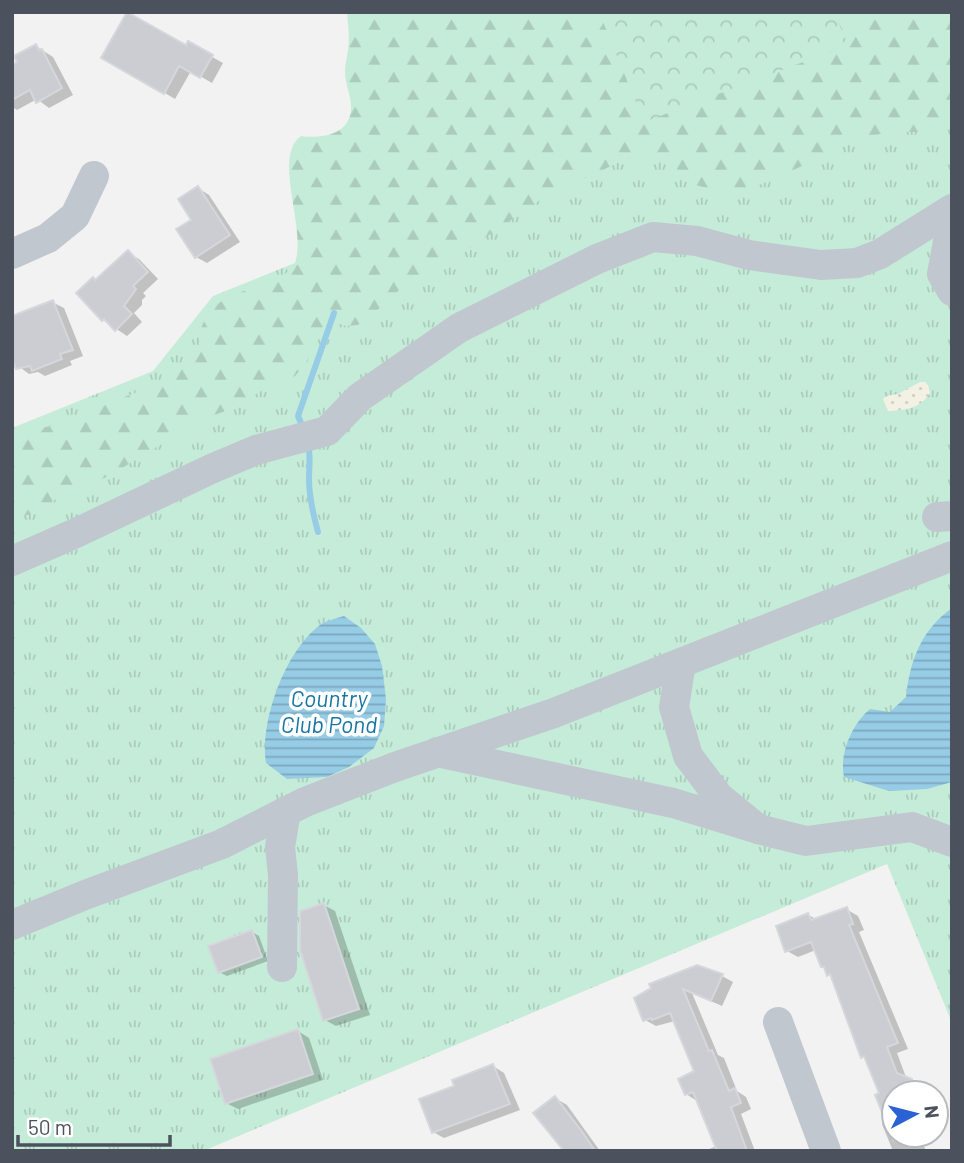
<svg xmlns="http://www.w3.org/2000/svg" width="964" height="1163" viewBox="0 0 964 1163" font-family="Barlow,sans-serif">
	<defs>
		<pattern id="grass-tufts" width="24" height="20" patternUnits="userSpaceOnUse" patternTransform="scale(1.75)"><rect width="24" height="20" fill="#c5ecd8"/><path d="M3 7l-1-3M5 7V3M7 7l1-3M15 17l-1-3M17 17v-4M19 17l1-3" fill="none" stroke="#abccbc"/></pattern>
		<pattern id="forest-firs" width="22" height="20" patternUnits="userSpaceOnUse" patternTransform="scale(1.75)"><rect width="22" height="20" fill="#c5ecd8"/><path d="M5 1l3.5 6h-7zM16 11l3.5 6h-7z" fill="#abccbc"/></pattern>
		<pattern id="sand-dots" width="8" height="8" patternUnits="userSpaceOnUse" patternTransform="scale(1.75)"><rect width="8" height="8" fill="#f3f0e4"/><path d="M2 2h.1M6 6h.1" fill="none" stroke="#d2d0c6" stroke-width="1.8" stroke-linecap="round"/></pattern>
		<pattern id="park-crowns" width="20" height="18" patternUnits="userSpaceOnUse" patternTransform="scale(1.75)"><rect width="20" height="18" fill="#c5ecd8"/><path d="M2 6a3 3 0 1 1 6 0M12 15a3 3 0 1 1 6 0" fill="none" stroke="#abccbc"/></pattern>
		<pattern id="water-rules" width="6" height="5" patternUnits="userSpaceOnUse" patternTransform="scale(1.75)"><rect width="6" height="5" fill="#96cce5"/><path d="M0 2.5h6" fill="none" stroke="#7ca8bd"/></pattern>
	</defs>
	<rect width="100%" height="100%" fill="#f3f2f2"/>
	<polygon fill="url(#grass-tufts)" points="952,12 952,1023 887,864 203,1151 12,1151 12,428 153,371 213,296 644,122"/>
	<path fill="url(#forest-firs)" d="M347,12H952V121L932,132H893L862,137L775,179L753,187L728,191L714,190L692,184L685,180L677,169L658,158L650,156L628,158L543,198L444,266L408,280L390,300L358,325L346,326L336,323L322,329L306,363L295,376L261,391L228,410L201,420L109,476L58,498L31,514L12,519V439C51,426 89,412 127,396C145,389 165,383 179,369C183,365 197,350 199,345C201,341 199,338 200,334C202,321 209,312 219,303C236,290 286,281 294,265C309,233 271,157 301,136C320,139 350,135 351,109C352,97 345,85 345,72C345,64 347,58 348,50C350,38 348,25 347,12Z"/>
	<path fill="url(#sand-dots)" d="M920,382H925L928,385L930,393C921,408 904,411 888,411L883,399L886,396L898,394Z"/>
	<polygon fill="url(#park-crowns)" points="599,12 834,12 848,45 644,122"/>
	<g fill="url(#water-rules)">
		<path d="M952,608V782L927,789L889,791L844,777C839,754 852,724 870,709L890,712L906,697C910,661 921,630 952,608Z"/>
		<path d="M344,616L361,628L375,644L382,666L386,699L384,726L374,748L349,767L327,777L287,779L266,763C259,722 286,647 323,623C329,620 337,618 344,616Z"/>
	</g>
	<g fill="#0003">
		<polygon points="189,44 223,63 212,83 191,71 175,99 104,57 187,48"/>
		<polygon points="36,46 53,57 73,95 49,108 37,99 17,110 12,107 12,72"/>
		<polygon points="198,188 209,195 240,242 207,263 196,257 193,220"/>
		<polygon points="128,253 139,259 158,279 143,293 146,296 142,300 142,305 134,313 142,322 127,336 103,320 78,293 96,281"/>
		<polygon points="52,302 64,308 83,356 70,361 72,365 45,376 38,372 29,374 17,365 12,367 12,317"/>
		<polygon points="324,905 335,911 370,1015 336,1026 325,1020"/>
		<polygon points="846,909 858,916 864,930 859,932 908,1049 897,1053 907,1080 923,1088 925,1093 894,1093 894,1135 919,1135 926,1151 893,1151 882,1124 885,1122 881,1094 867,1059 862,1056 833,977 829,974 816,950 798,957 787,951 808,915 816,919"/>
		<polygon points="251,931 259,936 268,961 227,976 219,972"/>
		<polygon points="722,976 733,982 722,1006 692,993 718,1055 724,1058 737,1091 746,1097 751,1109 741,1114 755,1151 710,1151 709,1149 717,1146 697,1101 686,1094 696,1072 675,1021 656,1026 645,1020 636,998"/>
		<polygon points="298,1031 309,1038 323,1080 238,1109 226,1103"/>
		<polygon points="493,1066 504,1073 520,1110 444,1138 433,1132 456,1087"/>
		<polygon points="555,1098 567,1105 600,1151 565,1151"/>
	</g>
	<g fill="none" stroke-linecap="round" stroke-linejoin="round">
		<g stroke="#96cce5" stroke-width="6">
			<polyline points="304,430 298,416 334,313"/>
			<path d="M308,444C311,456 309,467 309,479C309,497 313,514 318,532"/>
		</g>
	</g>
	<g fill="#cccdd3" stroke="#d6d7dc" stroke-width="2">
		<polygon points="127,12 186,45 188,41 213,55 200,78 179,66 164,94 101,58"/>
		<polygon points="36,44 39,50 42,49 62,88 36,103 30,90 12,100 12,65 17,62 14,56"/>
		<polygon points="198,186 230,235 195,258 176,229 191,220 178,199"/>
		<polygon points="128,250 148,272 133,286 136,289 124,306 132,314 115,331 104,319 102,321 76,293 93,277 95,280"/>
		<polygon points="53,300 73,350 60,354 62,359 32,371 30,366 16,369 12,359 12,316"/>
		<polygon points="324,903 359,1009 323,1021 300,950 300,911"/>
		<polygon points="847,907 853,924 849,925 898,1043 887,1047 897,1073 912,1079 917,1093 894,1093 894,1141 875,1095 879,1093 864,1056 861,1058 830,974 827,976 824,967 821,967 811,942 785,952 776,926 808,913 811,920"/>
		<polygon points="252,930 262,957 218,973 208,946"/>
		<polygon points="697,965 723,974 711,1001 683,989 709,1051 712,1050 729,1091 735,1088 741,1103 731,1107 747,1151 717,1151 693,1092 685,1095 678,1079 694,1071 670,1013 652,1020 651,1018 643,1021 634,998 651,988 649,984"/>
		<polygon points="298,1029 313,1074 225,1104 210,1059"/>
		<polygon points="493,1064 510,1104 432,1133 419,1099 454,1086 452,1080"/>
		<polygon points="555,1096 583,1133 595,1151 564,1151 533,1113"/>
	</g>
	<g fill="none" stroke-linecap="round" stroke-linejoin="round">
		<g stroke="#c1c7cf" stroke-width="30">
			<polyline points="952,220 942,274 952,291"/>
			<polyline points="12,254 48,238 75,216 94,176"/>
			<polyline points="937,517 952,516"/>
			<polyline points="12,561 76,533 211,469 256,450 327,431 360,397 459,328 597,259 653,237 697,241 749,255 821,265 857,263 880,254 952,209"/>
			<polyline points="437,752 673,803 758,829 719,797 688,756 674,707 681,663"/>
			<polyline points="758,829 806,841 912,827 952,842"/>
			<polyline points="12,925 85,895 222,844 305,802 395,767 554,713 952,556"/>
			<polyline points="282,967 283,875 280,847 286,811"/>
			<polyline points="778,1022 826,1151"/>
		</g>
	</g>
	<g text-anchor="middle" stroke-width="7" stroke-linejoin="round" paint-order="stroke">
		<g font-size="23" font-style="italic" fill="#1976a2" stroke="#fff">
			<text x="329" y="707">Country<tspan x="329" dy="26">Club Pond</tspan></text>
		</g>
	</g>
	<rect width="964" height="1163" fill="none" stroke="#4b525d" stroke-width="28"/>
	<g transform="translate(915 1114) rotate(83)"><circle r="33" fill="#ffffff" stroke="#b7babe" stroke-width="2"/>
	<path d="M0-5L12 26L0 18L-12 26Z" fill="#2a61d5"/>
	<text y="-10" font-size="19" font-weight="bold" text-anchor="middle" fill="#4b525d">N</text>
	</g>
	<path d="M18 1135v10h152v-10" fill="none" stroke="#4b525d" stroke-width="3.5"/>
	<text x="28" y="1135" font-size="21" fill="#4b525d" stroke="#ffffff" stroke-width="5" paint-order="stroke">50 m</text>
</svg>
